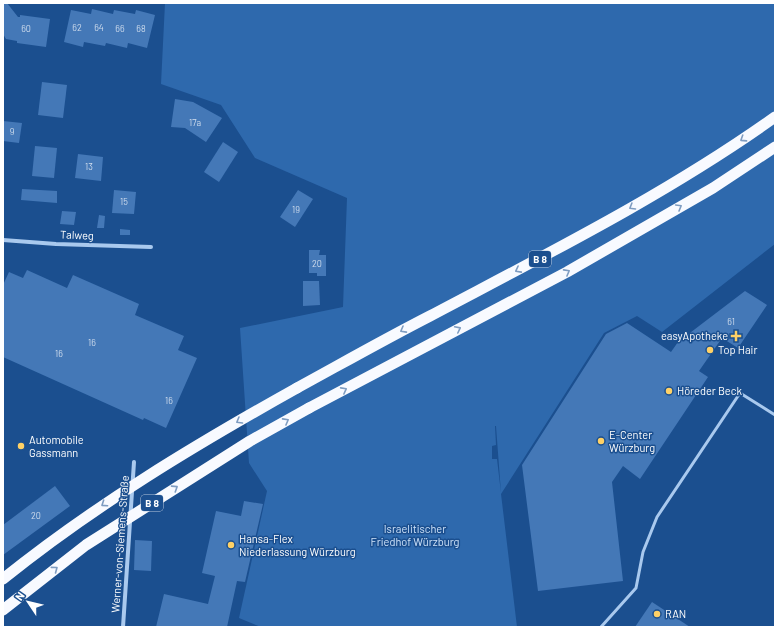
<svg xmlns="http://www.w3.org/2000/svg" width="778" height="630" viewBox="0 0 778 630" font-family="Barlow,sans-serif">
	<rect width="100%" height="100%" fill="#1b4f8f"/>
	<path fill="#2e69ad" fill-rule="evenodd" d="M165,3H775V244L662,332L637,316L604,333L501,494L517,627H261L239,618L267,491L249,463L240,328L343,307L347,198L255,158L221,105L161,84ZM495,426H496L501,493L497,459H492V446L496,445Z"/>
	<g fill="#4478b7">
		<polygon points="3,3 7,3 18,17 20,17 20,15 50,19 46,47 17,43 17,41 6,39 3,34"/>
		<polygon points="92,9 113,14 114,10 135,14 136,10 155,15 147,48 128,43 127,48 106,43 105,46 84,42 83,47 64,42 71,10 91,14"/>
		<polygon points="42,82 67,85 63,118 38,115"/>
		<polygon points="175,99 193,102 222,118 206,142 185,128 171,127"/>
		<polygon points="3,121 22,123 19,143 3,141"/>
		<polygon points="223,142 238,152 219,182 204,172"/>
		<polygon points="35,146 57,148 54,178 32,176"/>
		<polygon points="78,154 103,157 101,181 75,178"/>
		<polygon points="22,189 57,191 57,203 21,200"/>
		<polygon points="114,190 136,192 134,214 112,213"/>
		<polygon points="298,190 313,199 295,227 280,217"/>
		<polygon points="62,211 76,212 74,225 60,224"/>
		<polygon points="99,215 105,216 104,228 97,228"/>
		<polygon points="120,229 130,230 130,235 120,235"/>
		<polygon points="309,250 320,250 319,255 326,255 326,276 317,276 317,273 309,273"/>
		<polygon points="27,270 67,288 73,275 139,304 135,315 184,336 178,350 197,358 166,428 144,418 143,420 3,357 3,285 9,272 23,278"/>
		<polygon points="303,281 319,281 320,305 303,306"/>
		<polygon points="745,291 767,305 738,348 722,338 699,371 708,377 640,479 623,466 612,482 623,581 538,591 522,465 606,334 627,323 671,352 678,342"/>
		<polygon points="55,486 70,506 3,555 3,525"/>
		<polygon points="244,501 263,504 245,582 237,581 227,627 156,627 164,594 208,604 215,576 202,573 216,511 241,516"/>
		<polygon points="135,540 152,541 151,571 134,570"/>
		<polygon points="652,602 690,627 635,627"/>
	</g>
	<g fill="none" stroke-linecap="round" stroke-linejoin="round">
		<polyline stroke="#a9c9ee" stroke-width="3" points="601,627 636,588 643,552 657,517 740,393 775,415"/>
		<g stroke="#a9c9ee" stroke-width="4">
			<polyline points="3,240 56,244 151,247"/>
			<polyline points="123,627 134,462"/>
		</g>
		<g stroke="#f8faff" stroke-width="11">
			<path d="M297,388C341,364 385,339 430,316C547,254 667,194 775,117"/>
			<polyline points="309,408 567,272 713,188 775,147"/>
		</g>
		<g stroke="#f8faff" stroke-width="11">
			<path d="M3,579C95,505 195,445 297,388"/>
			<polyline points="3,610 86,545 250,441 309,408"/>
		</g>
	</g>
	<defs><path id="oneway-chevron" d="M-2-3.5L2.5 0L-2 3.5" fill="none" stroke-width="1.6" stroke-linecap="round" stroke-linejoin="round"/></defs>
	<g stroke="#7e9cc1">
		<use href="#oneway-chevron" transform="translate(743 139) rotate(147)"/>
		<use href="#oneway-chevron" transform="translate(632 207) rotate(149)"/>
		<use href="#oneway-chevron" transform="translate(679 207) rotate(-30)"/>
		<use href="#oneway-chevron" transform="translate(518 270) rotate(152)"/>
		<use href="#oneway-chevron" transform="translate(567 272) rotate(-29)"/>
		<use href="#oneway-chevron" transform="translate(458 329) rotate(-27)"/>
		<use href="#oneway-chevron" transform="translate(403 330) rotate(151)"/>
		<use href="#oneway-chevron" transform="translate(344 390) rotate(-28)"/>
		<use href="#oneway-chevron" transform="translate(239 421) rotate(150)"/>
		<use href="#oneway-chevron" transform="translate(286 421) rotate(-29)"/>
		<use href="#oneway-chevron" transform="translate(175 488) rotate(-33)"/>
		<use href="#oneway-chevron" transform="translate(104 504) rotate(146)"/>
		<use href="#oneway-chevron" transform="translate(55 569) rotate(-37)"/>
	</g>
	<g fill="#ffd166" stroke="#1b4f8f" stroke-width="1.5">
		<path d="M734 330h4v4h4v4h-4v4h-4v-4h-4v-4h4z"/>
		<circle cx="710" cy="350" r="4"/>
		<circle cx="669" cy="391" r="4"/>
		<circle cx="601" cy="441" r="4"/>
		<circle cx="21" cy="446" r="4"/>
		<circle cx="231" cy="545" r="4"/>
		<circle cx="657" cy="614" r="4"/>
	</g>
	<g text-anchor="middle" stroke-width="3" stroke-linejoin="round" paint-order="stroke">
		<g font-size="9" fill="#d0dded">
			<text x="77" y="31">62</text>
			<text x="99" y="31">64</text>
			<text x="26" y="32">60</text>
			<text x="120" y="32">66</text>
			<text x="141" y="32">68</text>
			<text x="195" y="126">17a</text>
			<text x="12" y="135">9</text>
			<text x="89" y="170">13</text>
			<text x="124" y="205">15</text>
			<text x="296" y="213">19</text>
			<text x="317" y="267">20</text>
			<text x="731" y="325">61</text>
			<text x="92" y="346">16</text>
			<text x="59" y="357">16</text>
			<text x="169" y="404">16</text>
			<text x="36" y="519">20</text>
		</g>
		<g fill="#1b4f8f" stroke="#bbcadd" stroke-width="1">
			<rect x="529" y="251" width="22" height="16" rx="3"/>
			<rect x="141" y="495" width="22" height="16" rx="3"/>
		</g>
		<g font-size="10" font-weight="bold" fill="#fff">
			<text x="540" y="263">B 8</text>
			<text x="152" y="507">B 8</text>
		</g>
		<g font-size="11" fill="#fff" stroke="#1b4f8f">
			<text transform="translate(77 235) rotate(2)" y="4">Talweg</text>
			<text transform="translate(120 544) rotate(-86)" y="4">Werner-von-Siemens-Straße</text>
		</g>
		<g font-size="11" fill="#fff" stroke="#1b4f8f" text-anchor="start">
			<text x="728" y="340" text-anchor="end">easyApotheke</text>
			<text x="718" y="354">Top Hair</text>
			<text x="677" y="395">Höreder Beck</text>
			<text x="609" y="439">E-Center<tspan x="609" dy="13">Würzburg</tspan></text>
			<text x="29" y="444">Automobile<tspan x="29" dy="13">Gassmann</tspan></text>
			<text x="239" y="543">Hansa-Flex<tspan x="239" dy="13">Niederlassung Würzburg</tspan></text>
			<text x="665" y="618">RAN</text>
		</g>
		<g font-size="11" fill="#cfe3fa" stroke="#1b4f8f">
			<text x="415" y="533">Israelitischer<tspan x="415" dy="13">Friedhof Würzburg</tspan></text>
		</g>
	</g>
	<rect width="778" height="630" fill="none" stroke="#ffffff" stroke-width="8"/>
	<g transform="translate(28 602) rotate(305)" stroke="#1b4f8f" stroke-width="3" paint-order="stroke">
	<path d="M0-3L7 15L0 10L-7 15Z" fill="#ffffff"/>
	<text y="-6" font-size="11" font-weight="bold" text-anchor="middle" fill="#ffffff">N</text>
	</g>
</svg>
